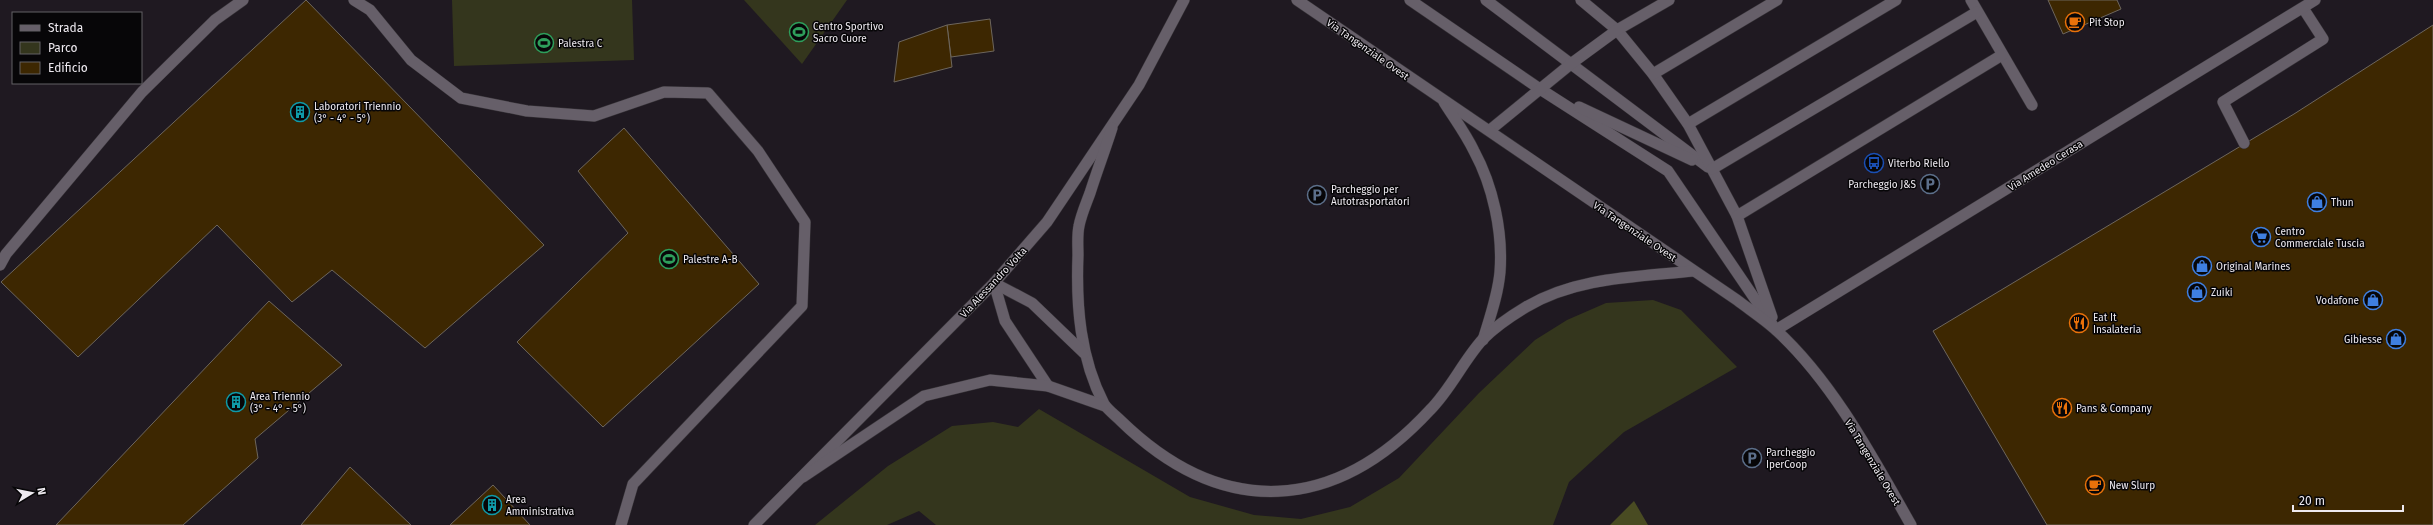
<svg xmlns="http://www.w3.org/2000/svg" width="2433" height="525" viewBox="0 0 2433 525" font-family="'Fira Sans',sans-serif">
	<rect width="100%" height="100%" fill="#1f1921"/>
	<g fill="#34361d">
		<polygon points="452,0 632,0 634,60 454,66"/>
		<polygon points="744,0 847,0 802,64"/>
		<polygon points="1653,300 1681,310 1737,367 1624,432 1569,482 1553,525 936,525 919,511 887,525 815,525 888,466 952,426 993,422 1018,427 1039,409 1190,497 1254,515 1301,519 1350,507 1399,478 1479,393 1535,340 1567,320 1606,303"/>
	</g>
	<polygon fill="#494b22" points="1634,501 1648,525 1610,525"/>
	<g fill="#3d2701" stroke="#6d665d">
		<polygon points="306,0 544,245 425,348 332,270 292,302 217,225 78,357 1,282"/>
		<polygon points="2048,0 2117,0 2121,9 2063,34"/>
		<polygon points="990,19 994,51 951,57 947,25"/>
		<polygon points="947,25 952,67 894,82 899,42"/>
		<polygon points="2433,25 2433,525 2047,525 1933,331 2294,114"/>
		<polygon points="624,128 759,284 603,427 517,342 628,233 578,171"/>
		<polygon points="269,301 342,365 255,439 258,458 183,525 56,525"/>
		<polygon points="350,467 411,525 301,525"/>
		<polygon points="493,485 530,525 450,525"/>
	</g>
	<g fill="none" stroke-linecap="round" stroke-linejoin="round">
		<defs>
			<g id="service">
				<polyline points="354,0 370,10 411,60 461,98 527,111 594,116 664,92 708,93 758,151 805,222 802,306 633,484 621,525"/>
				<polyline points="1410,0 1540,89 1668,171 1774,327"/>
				<polyline points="1486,0 1708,167"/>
				<polyline points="1581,0 1617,30 1653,74 1688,124 1737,216 1772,317"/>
				<polyline points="1971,0 2032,105"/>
				<polyline points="1653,74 1777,0"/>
				<polyline points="1579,107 1692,160"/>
				<polyline points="1688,124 1896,0"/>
				<polyline points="1490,130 1572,63 1617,30 1669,0"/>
				<polyline points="1712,169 1977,12"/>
				<polyline points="1737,216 2002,55"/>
				<polyline points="0,265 6,254 142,92 215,20 243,0"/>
			</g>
			<polyline id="pedestrian" points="2244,143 2223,102 2323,39 2303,8"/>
			<g id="minor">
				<polyline points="1776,330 2315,0"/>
				<polyline points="754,525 994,283 1047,222 1139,85 1184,0"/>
			</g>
			<g id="secondary">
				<path d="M1297,0L1737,300C1750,310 1764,319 1776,330C1833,382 1873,458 1911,525"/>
				<path d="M1444,102C1454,118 1466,134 1474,151C1493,186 1503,232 1500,272C1498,295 1490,317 1483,340"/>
				<path d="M1112,128C1105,150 1097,171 1090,193C1086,204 1081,215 1079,226C1077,235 1078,246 1078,255C1076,306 1080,358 1104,404C1108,410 1116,416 1121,421C1223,520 1335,513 1430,410C1451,389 1463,361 1483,339C1496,326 1511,316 1526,307C1576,277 1637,277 1693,271"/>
				<polyline points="994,283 1005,321 1048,386"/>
				<polyline points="994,283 1032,303 1084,353"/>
				<polyline points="803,477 924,396 990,380 1048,386 1105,406"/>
			</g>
		</defs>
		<use href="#service" stroke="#373338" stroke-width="12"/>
		<use href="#pedestrian" stroke="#373338" stroke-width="12"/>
		<use href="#minor" stroke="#373338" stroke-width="12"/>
		<use href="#secondary" stroke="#373338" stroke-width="12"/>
		<use href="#service" stroke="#665f69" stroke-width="11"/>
		<use href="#pedestrian" stroke="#665f69" stroke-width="11"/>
		<use href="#minor" stroke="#665f69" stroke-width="11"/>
		<use href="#secondary" stroke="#665f69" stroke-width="11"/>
	</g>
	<defs>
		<symbol id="cafe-ring" viewBox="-11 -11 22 22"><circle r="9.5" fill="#070608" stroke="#e8710a" stroke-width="1.5"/><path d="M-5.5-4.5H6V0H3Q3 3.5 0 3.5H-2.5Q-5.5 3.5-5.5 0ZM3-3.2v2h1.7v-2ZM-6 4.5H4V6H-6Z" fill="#e8710a"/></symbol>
		<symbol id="stadium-ring" viewBox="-11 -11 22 22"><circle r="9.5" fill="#070608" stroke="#2e9e5b" stroke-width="1.5"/><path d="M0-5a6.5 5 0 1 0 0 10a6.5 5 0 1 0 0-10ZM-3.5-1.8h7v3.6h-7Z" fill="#2e9e5b"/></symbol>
		<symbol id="building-ring" viewBox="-11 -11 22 22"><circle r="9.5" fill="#070608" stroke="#0f9aa8" stroke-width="1.5"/><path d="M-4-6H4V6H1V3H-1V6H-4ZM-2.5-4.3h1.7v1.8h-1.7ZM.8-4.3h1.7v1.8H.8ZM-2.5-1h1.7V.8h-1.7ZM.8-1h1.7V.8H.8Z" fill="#0f9aa8"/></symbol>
		<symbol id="bus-ring" viewBox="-11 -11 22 22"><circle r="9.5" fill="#070608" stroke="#1a4fb4" stroke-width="1.5"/><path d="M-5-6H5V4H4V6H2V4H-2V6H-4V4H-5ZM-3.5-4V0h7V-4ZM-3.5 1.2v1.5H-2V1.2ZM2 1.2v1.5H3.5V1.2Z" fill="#1a4fb4"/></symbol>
		<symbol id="parking-ring" viewBox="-11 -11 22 22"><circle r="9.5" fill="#070608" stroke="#5c6f8a" stroke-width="1.5"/><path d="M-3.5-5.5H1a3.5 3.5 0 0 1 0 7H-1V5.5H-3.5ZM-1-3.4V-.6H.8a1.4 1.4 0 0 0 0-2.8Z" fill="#5c6f8a"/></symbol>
		<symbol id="shop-ring" viewBox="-11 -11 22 22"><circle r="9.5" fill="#070608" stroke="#3f7fe0" stroke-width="1.5"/><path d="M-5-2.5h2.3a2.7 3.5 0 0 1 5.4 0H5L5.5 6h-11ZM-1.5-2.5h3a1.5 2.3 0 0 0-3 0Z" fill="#3f7fe0"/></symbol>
		<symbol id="supermarket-ring" viewBox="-11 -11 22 22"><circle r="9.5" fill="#070608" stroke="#3f7fe0" stroke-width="1.5"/><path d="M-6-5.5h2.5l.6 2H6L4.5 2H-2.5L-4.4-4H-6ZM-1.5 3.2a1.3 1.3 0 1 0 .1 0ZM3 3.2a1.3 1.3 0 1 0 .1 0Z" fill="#3f7fe0"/></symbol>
		<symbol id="restaurant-ring" viewBox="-11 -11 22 22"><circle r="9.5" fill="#070608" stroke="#e8710a" stroke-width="1.5"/><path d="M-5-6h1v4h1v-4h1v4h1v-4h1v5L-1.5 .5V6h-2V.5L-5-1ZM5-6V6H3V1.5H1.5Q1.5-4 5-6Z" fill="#e8710a"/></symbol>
	</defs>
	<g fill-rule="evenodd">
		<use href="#cafe-ring" x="2064" y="11" width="22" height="22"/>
		<use href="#stadium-ring" x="788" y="21" width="22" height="22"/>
		<use href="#stadium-ring" x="533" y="32" width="22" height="22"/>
		<use href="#building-ring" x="289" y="101" width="22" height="22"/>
		<use href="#bus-ring" x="1863" y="152" width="22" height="22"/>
		<use href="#parking-ring" x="1919" y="173" width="22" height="22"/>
		<use href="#parking-ring" x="1306" y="184" width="22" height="22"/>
		<use href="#shop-ring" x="2306" y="191" width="22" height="22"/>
		<use href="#supermarket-ring" x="2250" y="226" width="22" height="22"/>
		<use href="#stadium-ring" x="658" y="248" width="22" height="22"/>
		<use href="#shop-ring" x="2191" y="255" width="22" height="22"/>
		<use href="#shop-ring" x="2186" y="281" width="22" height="22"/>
		<use href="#shop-ring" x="2362" y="289" width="22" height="22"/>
		<use href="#restaurant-ring" x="2068" y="312" width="22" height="22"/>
		<use href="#shop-ring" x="2385" y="328" width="22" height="22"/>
		<use href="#building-ring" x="225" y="391" width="22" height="22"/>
		<use href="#restaurant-ring" x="2051" y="397" width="22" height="22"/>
		<use href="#parking-ring" x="1741" y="447" width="22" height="22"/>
		<use href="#cafe-ring" x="2084" y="474" width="22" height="22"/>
		<use href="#building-ring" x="481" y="494" width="22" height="22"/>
	</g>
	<g text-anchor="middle" stroke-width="3" stroke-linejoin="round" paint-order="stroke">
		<g font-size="10" fill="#eeeaf0" stroke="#070608" text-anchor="start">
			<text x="2089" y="26">Pit Stop</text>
			<text x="813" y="30">Centro Sportivo<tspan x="813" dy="12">Sacro Cuore</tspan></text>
			<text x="558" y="47">Palestra C</text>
			<text x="314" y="110">Laboratori Triennio<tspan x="314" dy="12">(3° - 4° - 5°)</tspan></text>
			<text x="1888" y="167">Viterbo Riello</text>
			<text x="1916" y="188" text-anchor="end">Parcheggio J&amp;S</text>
			<text x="1331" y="193">Parcheggio per<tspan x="1331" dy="12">Autotrasportatori</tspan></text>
			<text x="2331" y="206">Thun</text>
			<text x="2275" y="235">Centro<tspan x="2275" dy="12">Commerciale Tuscia</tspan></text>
			<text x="683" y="263">Palestre A-B</text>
			<text x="2216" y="270">Original Marines</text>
			<text x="2211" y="296">Zuiki</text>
			<text x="2359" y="304" text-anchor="end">Vodafone</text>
			<text x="2093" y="321">Eat It<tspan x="2093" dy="12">Insalateria</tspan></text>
			<text x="2382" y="343" text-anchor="end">Gibiesse</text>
			<text x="250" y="400">Area Triennio<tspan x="250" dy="12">(3° - 4° - 5°)</tspan></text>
			<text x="2076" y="412">Pans &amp; Company</text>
			<text x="1766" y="456">Parcheggio<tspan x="1766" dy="12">IperCoop</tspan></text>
			<text x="2109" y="489">New Slurp</text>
			<text x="506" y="503">Area<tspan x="506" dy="12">Amministrativa</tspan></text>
		</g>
		<g font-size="10" fill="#eeeaf0" stroke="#070608">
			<text transform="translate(1368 49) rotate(35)" y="4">Via Tangenziale Ovest</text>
			<text transform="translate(2045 165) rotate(-32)" y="4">Via Amedeo Cerasa</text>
			<text transform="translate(1635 231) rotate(34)" y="4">Via Tangenziale Ovest</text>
			<text transform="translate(993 282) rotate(-47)" y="4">Via Alessandro Volta</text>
			<text transform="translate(1873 462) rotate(59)" y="4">Via Tangenziale Ovest</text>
		</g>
	</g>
	<rect x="12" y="12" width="130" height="72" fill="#070608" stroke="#636165"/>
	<rect x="20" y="25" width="20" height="6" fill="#665f69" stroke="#636165"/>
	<text x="48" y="32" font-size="12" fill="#eeeaf0">Strada</text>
	<rect x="20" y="42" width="20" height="12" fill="#34361d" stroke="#636165"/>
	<text x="48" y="52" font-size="12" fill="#eeeaf0">Parco</text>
	<rect x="20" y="62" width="20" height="12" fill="#3d2701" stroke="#636165"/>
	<text x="48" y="72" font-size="12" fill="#eeeaf0">Edificio</text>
	<g transform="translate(32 493) rotate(80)" stroke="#070608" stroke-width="3" paint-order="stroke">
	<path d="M0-3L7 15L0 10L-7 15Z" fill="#eeeaf0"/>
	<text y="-6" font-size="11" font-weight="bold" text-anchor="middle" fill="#eeeaf0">N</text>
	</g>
	<path d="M2293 505v6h110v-6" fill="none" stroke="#eeeaf0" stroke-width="2"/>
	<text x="2299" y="505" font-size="12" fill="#eeeaf0" stroke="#070608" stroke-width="3" paint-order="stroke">20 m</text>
</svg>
